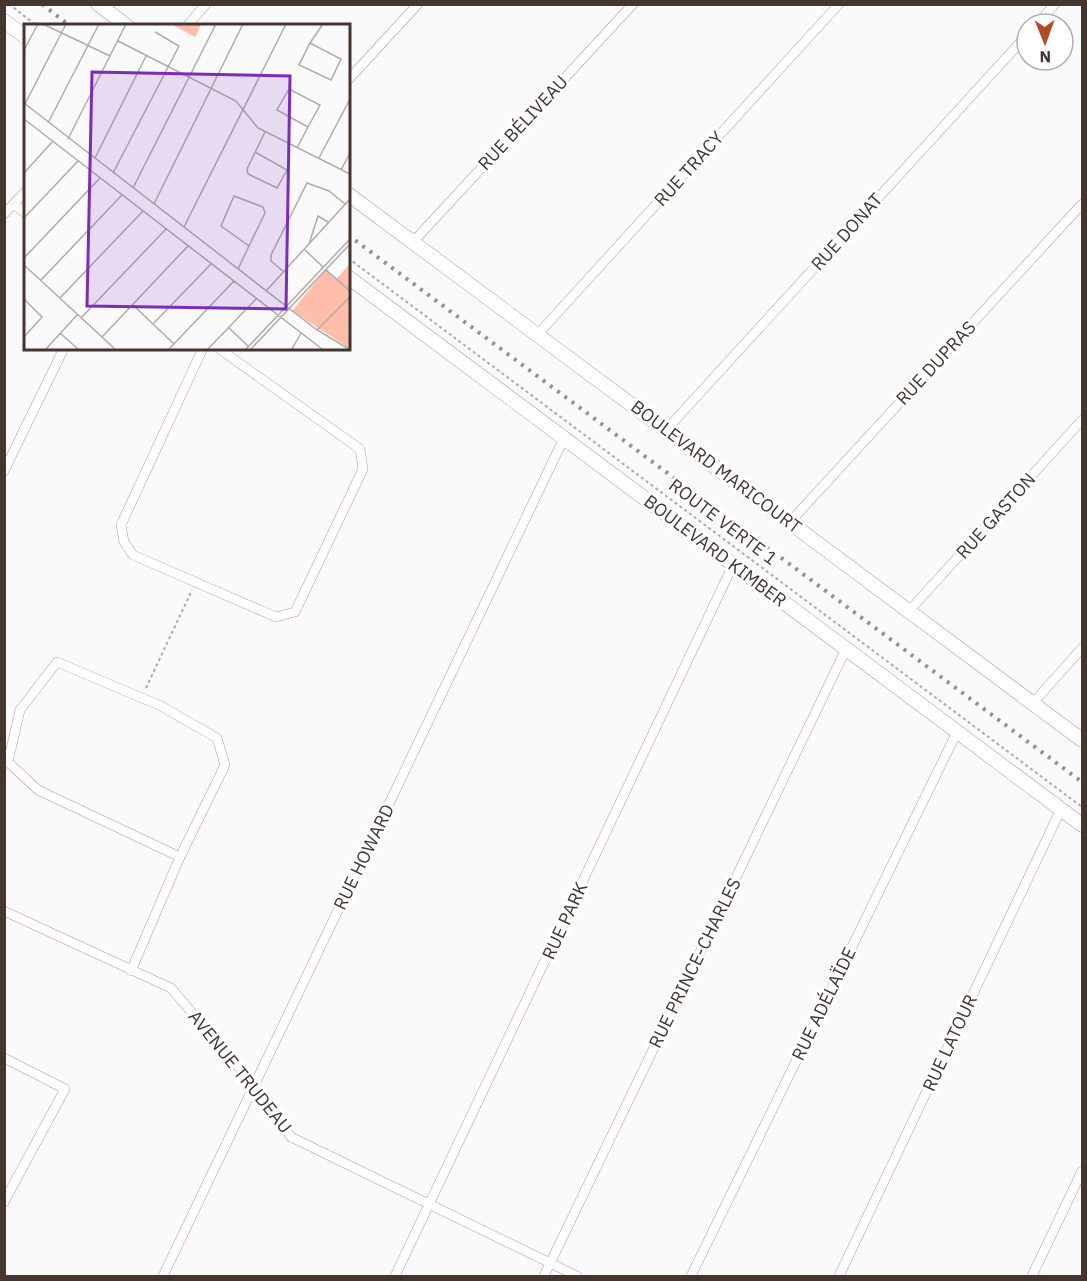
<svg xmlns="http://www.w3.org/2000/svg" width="1087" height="1281" viewBox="0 0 1087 1281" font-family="'IBM Plex Sans',sans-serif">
	<rect width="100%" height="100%" fill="#fafafa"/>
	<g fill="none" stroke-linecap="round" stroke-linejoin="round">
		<defs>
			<g id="street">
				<polyline points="1037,24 1055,4"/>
				<polyline points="187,26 206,4"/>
				<polyline points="348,80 418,4"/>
				<polyline points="14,204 26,214"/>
				<polyline points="4,214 26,191"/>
				<polyline points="414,241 633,4"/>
				<polyline points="538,334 839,4"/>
				<polyline points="203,348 121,525 124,542 133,555 276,617 295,612 363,469 360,449 218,348"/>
				<polyline points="666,430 1027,35"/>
				<polyline points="4,471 64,348"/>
				<polyline points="790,522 1082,204"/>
				<polyline points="909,611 1082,420"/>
				<polyline points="1033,703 1082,648"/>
				<polyline points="4,911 171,988 255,1086 291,1137 577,1276"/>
				<polyline points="131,971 180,857 225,765 217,738 161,706 57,662 20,710 8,762 38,790 180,857"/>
				<polyline points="4,1058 65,1089 4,1202"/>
				<polyline points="163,1276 564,438"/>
				<polyline points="395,1276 733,565"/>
				<polyline points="544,1276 846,649"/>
				<polyline points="691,1276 957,732"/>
				<polyline points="839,1276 1061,809"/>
				<polyline points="1032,1276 1082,1171"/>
			</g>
			<g id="secondary">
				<polyline points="98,4 127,26"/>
				<polyline points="4,21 26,37"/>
				<polyline points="348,194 1082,740"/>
				<polyline points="348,277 1082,825"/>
			</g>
		</defs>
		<use href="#street" stroke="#bd988b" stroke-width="10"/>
		<use href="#secondary" stroke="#bd988b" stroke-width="15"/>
		<g stroke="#b0aaa8" stroke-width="2" stroke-dasharray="3 3" stroke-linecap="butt">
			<polyline points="9,4 37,26"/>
			<polyline points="348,258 1082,807"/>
			<polyline points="146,688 192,590"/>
		</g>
		<use href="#street" stroke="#fff" stroke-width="9"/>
		<use href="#secondary" stroke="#fff" stroke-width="14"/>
		<g stroke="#98908d" stroke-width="4" stroke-dasharray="3 6" stroke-linecap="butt">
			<polyline points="42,4 70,26"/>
			<polyline points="348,235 1082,782"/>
		</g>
	</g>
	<g text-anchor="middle" stroke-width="6" stroke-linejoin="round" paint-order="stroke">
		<g font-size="18" fill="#443530" stroke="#fff">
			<text transform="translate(523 123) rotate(-47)" y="6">RUE BÉLIVEAU</text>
			<text transform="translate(689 169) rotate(-48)" y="6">RUE TRACY</text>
			<text transform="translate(847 232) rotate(-48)" y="6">RUE DONAT</text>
			<text transform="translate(936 363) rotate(-47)" y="6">RUE DUPRAS</text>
			<text transform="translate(716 467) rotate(37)" y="6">BOULEVARD MARICOURT</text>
			<text transform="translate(996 516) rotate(-48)" y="6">RUE GASTON</text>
			<text transform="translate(723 522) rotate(37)" y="6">ROUTE VERTE 1</text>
			<text transform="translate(715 551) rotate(37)" y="6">BOULEVARD KIMBER</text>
			<text transform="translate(364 857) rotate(-64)" y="6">RUE HOWARD</text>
			<text transform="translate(565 921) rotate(-65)" y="6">RUE PARK</text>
			<text transform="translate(695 963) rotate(-64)" y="6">RUE PRINCE-CHARLES</text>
			<text transform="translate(824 1004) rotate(-64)" y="6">RUE ADÉLAÏDE</text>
			<text transform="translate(950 1043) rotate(-65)" y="6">RUE LATOUR</text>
			<text transform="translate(240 1072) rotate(51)" y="6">AVENUE TRUDEAU</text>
		</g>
	</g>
	<g transform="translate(24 24)">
		<rect width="326" height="326" fill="#fafafa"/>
		<path d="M147,0H177L171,13ZM325,241V324L268,287L302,245L312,255Z" fill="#febea9"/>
		<path fill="none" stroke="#b1aba9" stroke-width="1.5" d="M19,0L86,32M94,17L212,77L234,104L326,150M286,19L317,35L307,56L275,41L286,19L299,0M0,26L14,0M0,79L293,306L325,325M1,80L42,0M0,95L298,325M24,99L75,0M44,115L102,0M273,124L284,103L296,81L265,65L253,86L284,103M231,128L263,146L253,164L224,150L223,145L241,108M71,134L122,32M295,134L326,75M317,146L326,129M0,149L29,117M89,149L155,22L131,8M109,164L192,0M130,180L219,0M0,194L54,137M160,203L262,0M285,220L294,192L304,198M281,226L299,243M0,234L76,154M0,241L91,325M214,245L225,222L241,189L239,183L210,172L197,202L225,222M302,246L326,267M260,248L247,237V231L283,159L305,167L321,180M17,256L98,171M242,267L326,175M36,274L119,187M0,275L18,293L0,313M109,281L150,320M57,294L142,205M129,300L187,240M205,304L225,323M293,306L326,273M36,309L54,325M78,313L164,222M22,325L53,291M145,325L210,257M184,325L232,275M222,325L326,215M227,325L326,220M268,325L277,309"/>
		<path fill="#7b2cbf" fill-opacity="0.15" stroke="#7b2cbf" stroke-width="3" d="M68,48L266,52L262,285L63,282Z"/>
		<rect width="326" height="326" fill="none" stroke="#443530" stroke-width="3"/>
	</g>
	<rect width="1087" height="1281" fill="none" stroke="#443530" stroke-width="12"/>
	<g transform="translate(1045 42) rotate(179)"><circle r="28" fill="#ffffff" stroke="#b4aeac" stroke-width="1.5"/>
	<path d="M0-4.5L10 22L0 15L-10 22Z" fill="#b24a27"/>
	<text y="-9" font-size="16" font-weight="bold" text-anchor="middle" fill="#443530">N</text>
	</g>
</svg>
